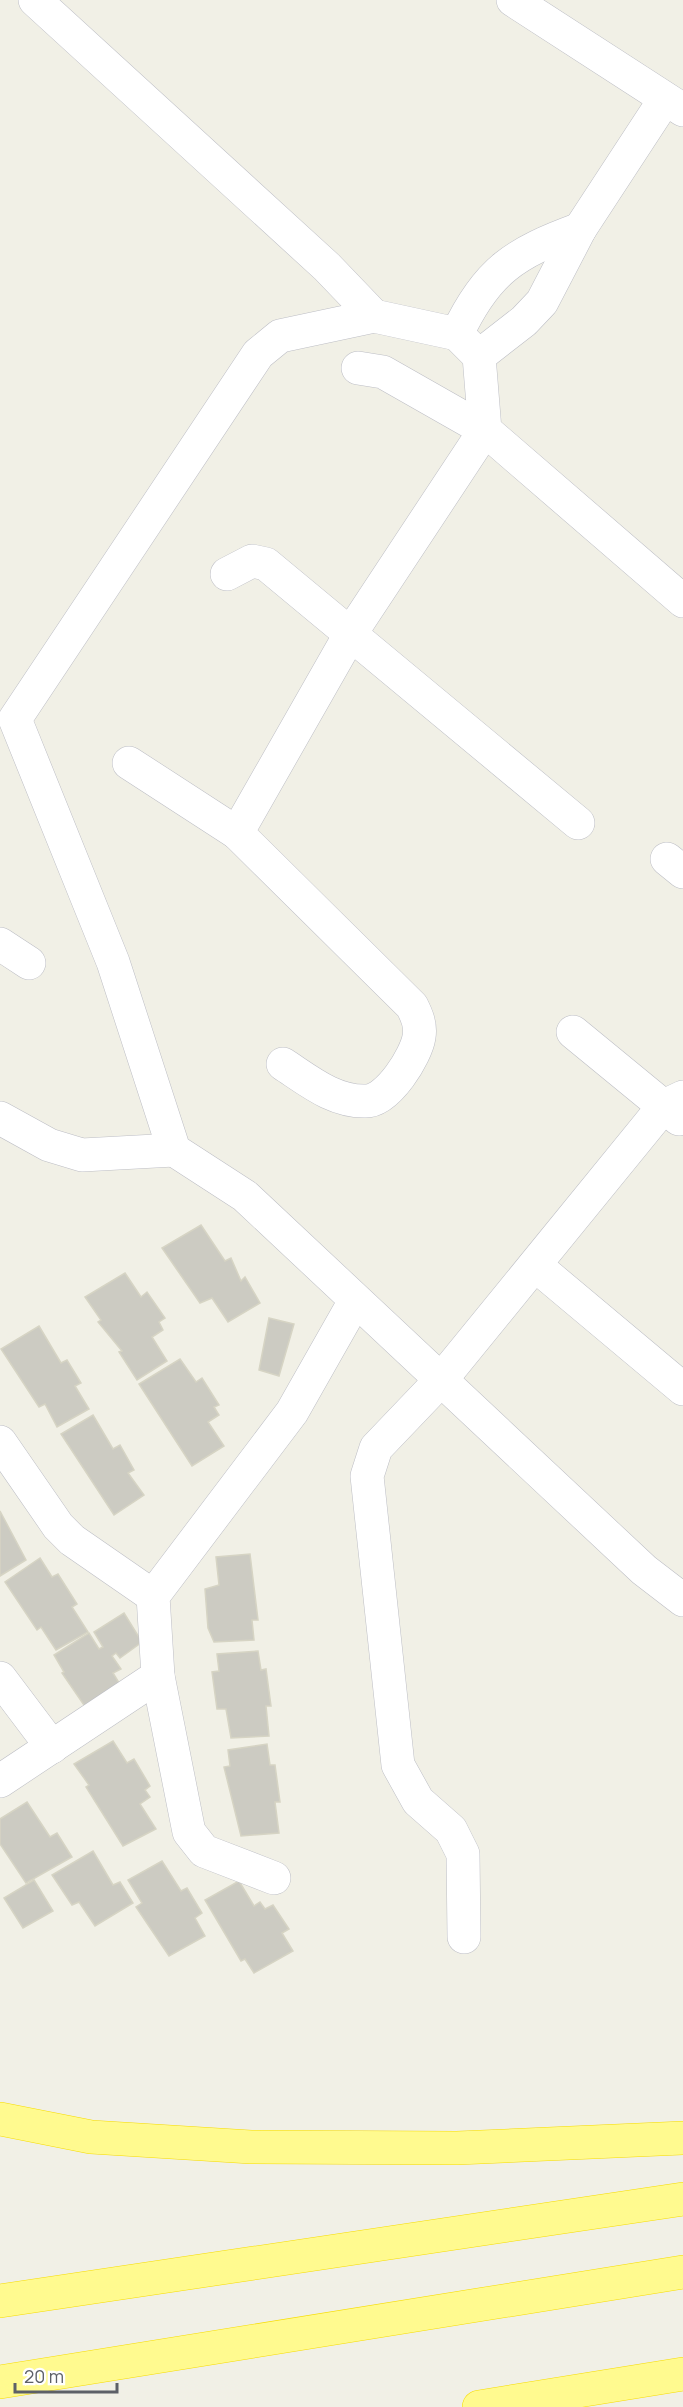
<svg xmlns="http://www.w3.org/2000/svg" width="683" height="2407" viewBox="0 0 683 2407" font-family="Manrope,sans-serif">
	<rect width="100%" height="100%" fill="#f1f0e6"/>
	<g fill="#cccbc2" stroke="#d6d4c4" stroke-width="1.5">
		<polygon points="201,1225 225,1261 231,1258 241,1281 245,1277 260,1303 228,1322 212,1298 200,1303 162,1248"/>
		<polygon points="125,1273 141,1297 147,1292 165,1318 159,1322 163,1330 152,1337 167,1361 137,1380 119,1352 122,1351 98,1322 101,1320 85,1297"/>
		<polygon points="269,1318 294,1324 279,1376 259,1370"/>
		<polygon points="39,1326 61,1363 67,1360 81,1383 75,1386 89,1409 57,1427 45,1404 39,1407 1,1349"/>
		<polygon points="180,1359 196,1382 202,1378 219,1405 214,1407 219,1415 208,1422 224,1446 192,1466 139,1384"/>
		<polygon points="93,1415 113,1449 120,1445 134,1470 128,1473 144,1495 114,1515 61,1434"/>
		<polygon points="0,1511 26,1560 0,1576"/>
		<polygon points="250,1554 258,1620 252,1620 254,1640 214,1642 208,1628 205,1589 219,1585 216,1557"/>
		<polygon points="40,1558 52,1577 58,1574 77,1604 72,1607 88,1632 56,1650 41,1627 37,1630 5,1582"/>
		<polygon points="124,1613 142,1642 120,1658 116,1653 112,1656 121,1669 113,1673 121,1686 86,1708 62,1673 64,1672 54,1655 89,1633 99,1649 103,1647 94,1632"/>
		<polygon points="258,1651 261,1670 266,1669 271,1706 266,1706 269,1736 231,1738 226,1709 217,1709 212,1672 219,1671 217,1654"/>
		<polygon points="113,1741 127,1763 134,1759 150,1786 145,1790 150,1797 140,1804 156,1829 123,1846 86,1787 89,1785 74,1764"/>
		<polygon points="267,1744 270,1765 275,1765 280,1802 275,1802 279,1833 241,1836 224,1767 230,1766 228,1750"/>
		<polygon points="27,1802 50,1837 57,1833 72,1857 26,1883 0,1844 0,1819"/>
		<polygon points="93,1851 113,1885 120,1882 133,1903 95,1926 79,1902 72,1905 52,1875"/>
		<polygon points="162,1861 181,1891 187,1888 202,1913 195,1918 205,1936 169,1956 136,1907 142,1903 128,1880"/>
		<polygon points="34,1880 53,1911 23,1928 4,1898"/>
		<polygon points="239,1881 254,1906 260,1902 265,1909 273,1905 289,1929 282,1933 293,1951 254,1973 245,1959 241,1961 205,1900"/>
	</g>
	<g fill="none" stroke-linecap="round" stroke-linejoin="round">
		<defs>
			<g id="minor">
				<polyline points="35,0 327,267 374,316"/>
				<polyline points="513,0 683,110"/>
				<path d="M457,334C487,270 515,253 580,229"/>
				<polyline points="479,356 524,321 542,302 580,229 665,99"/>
				<polyline points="227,574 252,561 266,564 578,823"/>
				<polyline points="683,601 485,430 479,356 457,334 374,316 280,336 258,354 15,719 113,962 174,1150 245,1196 644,1570 683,1600"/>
				<polyline points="129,763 237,833"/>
				<polyline points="667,859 683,872"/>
				<polyline points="0,944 29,963"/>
				<polyline points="573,1032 679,1119"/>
				<path d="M283,1064C309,1081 334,1102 366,1101C388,1101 416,1056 419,1037C421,1025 417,1016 412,1006L237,833L351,633L485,430L383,372L358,368"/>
				<polyline points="0,1118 49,1145 82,1155 174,1150"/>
				<polyline points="535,1265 683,1389"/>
				<polyline points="0,1442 58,1526 72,1540 153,1596"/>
				<polyline points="0,1678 52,1747"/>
				<polyline points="0,1781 158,1676"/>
				<polyline points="274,1878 204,1851 189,1832 158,1676 153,1596 292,1412 355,1301"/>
				<polyline points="464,1937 463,1854 451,1830 418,1801 398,1765 367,1476 376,1448 440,1381 664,1106 683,1097"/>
			</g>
			<g id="highway">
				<polyline points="0,2119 91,2137 251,2147 457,2148 683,2138"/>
				<polyline points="0,2301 683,2199"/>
				<polyline points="0,2382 683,2272"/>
				<polyline points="479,2407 683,2374"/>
			</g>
		</defs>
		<use href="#minor" stroke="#bdbec5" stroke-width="34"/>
		<use href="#highway" stroke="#f7dc00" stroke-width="34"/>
		<use href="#minor" stroke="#fff" stroke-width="33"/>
		<use href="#highway" stroke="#fffa8f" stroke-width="33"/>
	</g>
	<path d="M15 2383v9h102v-9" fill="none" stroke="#5d6067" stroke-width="3"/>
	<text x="24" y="2383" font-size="18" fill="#5d6067" stroke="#ffffff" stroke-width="4.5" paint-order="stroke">20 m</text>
</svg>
